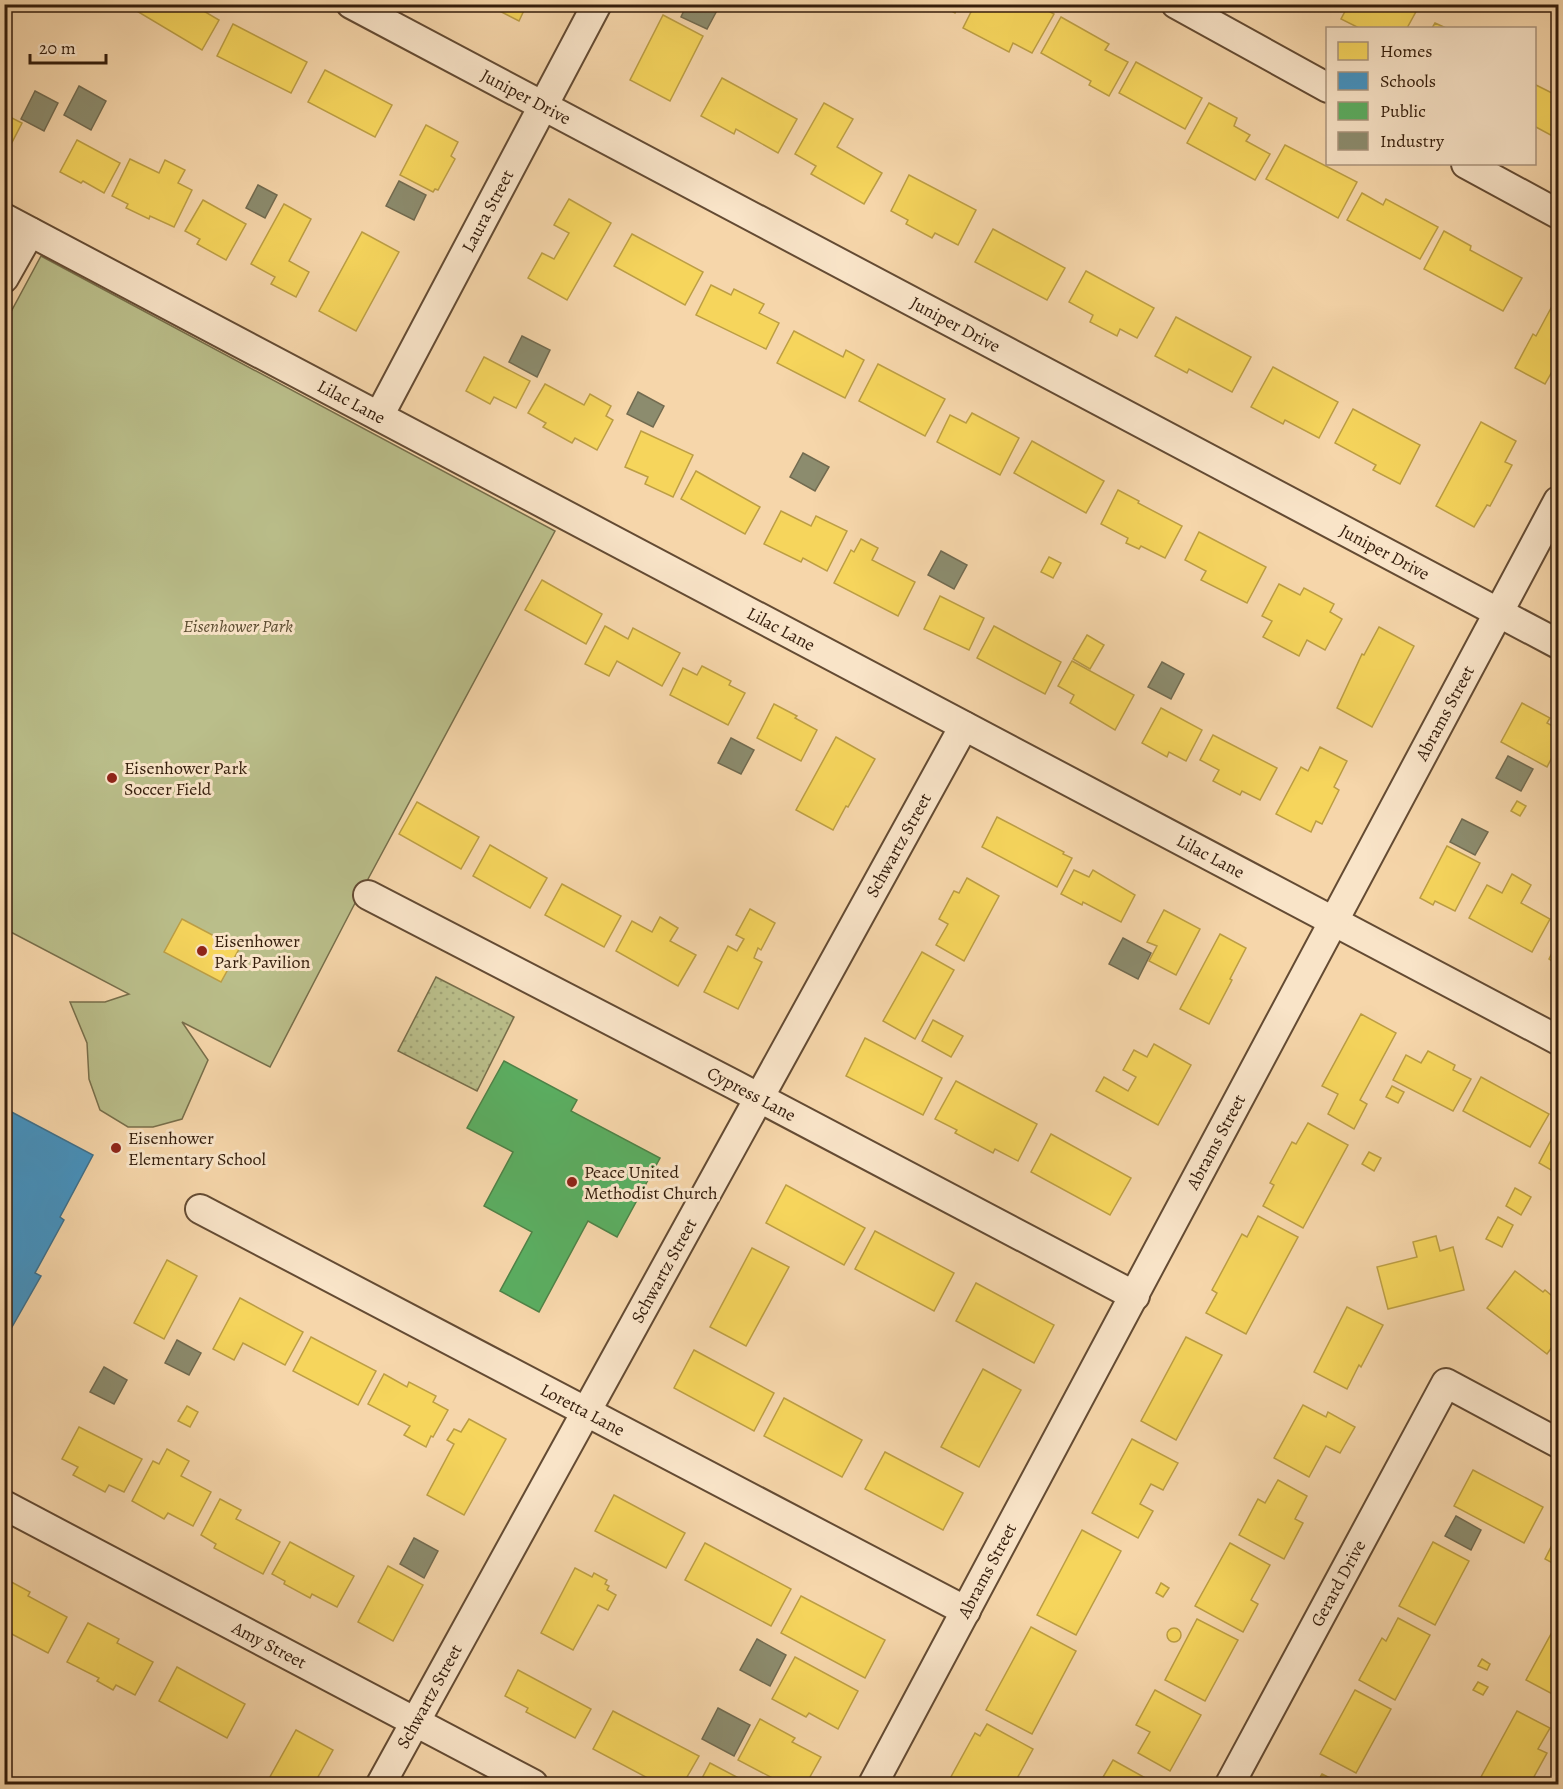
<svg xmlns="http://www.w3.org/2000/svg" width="1563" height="1789" viewBox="0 0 1563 1789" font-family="Alegreya,serif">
	<defs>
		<pattern id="garden-dots" width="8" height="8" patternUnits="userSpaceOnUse" patternTransform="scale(1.5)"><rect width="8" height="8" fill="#babe8a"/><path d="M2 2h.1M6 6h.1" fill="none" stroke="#a0a376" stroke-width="1.8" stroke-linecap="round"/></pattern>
	</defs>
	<rect width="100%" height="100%" fill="#f6d6aa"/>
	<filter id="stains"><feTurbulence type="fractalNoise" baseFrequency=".00333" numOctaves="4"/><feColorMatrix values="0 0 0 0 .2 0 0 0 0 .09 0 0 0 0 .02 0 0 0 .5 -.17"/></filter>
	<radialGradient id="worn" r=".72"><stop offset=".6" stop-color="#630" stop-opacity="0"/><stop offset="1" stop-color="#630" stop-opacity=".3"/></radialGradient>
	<polygon fill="#babe8a" stroke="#776e4a" stroke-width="1.5" points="41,256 555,531 353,907 270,1067 182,1022 208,1060 182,1119 153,1127 128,1127 100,1110 89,1079 87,1043 70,1002 105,1002 129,994 5,929 5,323"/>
	<polygon fill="url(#garden-dots)" stroke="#776e4a" stroke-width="1.5" points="436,977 514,1017 477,1091 398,1051"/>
	<g fill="#f6d55c" stroke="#bc9e44" stroke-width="1.5">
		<polygon points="138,4 196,4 195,6 219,20 202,50 135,10"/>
		<polygon points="486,4 527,4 519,21"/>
		<polygon points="939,4 959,4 955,13"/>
		<polygon points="975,4 1014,4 1018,7 1019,4 1036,4 1054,14 1032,53 1013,43 1009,52 963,28"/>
		<polygon points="1349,4 1411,4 1418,8 1407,28 1359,28 1341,19"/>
		<polygon points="663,15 703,36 670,101 630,80"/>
		<polygon points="1061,17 1109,44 1105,50 1128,62 1109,96 1089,85 1091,81 1041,53"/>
		<polygon points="1435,23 1446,28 1432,28"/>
		<polygon points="233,24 307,62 291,93 217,56"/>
		<polygon points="1136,62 1202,98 1185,129 1119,93"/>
		<polygon points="325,70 392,105 375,137 308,102"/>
		<polygon points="722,78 797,119 778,153 736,129 734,134 701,116"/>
		<polygon points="1534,84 1558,96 1558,139 1534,126"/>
		<polygon points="824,103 853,119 837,147 882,173 864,204 811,174 816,166 795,154"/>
		<polygon points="1209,103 1237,118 1234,126 1250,135 1246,141 1270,154 1255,180 1187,143"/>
		<polygon points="4,114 22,123 7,152 4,151"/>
		<polygon points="426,125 458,142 451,156 455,159 438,190 435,189 433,192 400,175"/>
		<polygon points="77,140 120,163 104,193 83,181 81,183 60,172"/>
		<polygon points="1285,145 1357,182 1338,218 1266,179"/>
		<polygon points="130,159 159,173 165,160 185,170 178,183 192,190 174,227 150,216 149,219 126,208 128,204 112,196"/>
		<polygon points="909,175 976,210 958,245 935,233 932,238 906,224 908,220 891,211"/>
		<polygon points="1362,193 1383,205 1386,199 1438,227 1420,259 1347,220"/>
		<polygon points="569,199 611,223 567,300 528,278 542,253 554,259 569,233 554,225"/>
		<polygon points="203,200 246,224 226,260 197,244 200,239 185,231"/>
		<polygon points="284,204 311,219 289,261 309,272 296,297 271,284 275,277 251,264"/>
		<polygon points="993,229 1065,268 1047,300 975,262"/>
		<polygon points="1444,231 1471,246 1470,250 1522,278 1503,311 1424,269"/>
		<polygon points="362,232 399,252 356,331 319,311"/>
		<polygon points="632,234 703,272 685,305 614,266"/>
		<polygon points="1086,271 1154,308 1137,338 1120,329 1117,336 1090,322 1093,315 1069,302"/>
		<polygon points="711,285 731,295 734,289 764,304 759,313 779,323 766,349 696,315"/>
		<polygon points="1558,295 1558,361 1545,384 1515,368 1533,334 1536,336"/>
		<polygon points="1176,317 1251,357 1232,392 1189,369 1187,373 1155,356"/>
		<polygon points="794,331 843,357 846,350 864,360 845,398 777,363"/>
		<polygon points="484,357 530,381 516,408 494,397 490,404 466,391"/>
		<polygon points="878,364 945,399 925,436 859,401"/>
		<polygon points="1273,367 1338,402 1319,438 1285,420 1283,424 1251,407"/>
		<polygon points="545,384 584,405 590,394 611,406 606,416 613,420 597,450 575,438 572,443 543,427 546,423 528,413"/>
		<polygon points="1353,409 1420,445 1400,484 1373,470 1376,465 1335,443"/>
		<polygon points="972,413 1019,438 1000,475 937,442 950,415 966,423"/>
		<polygon points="1481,422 1516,441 1505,462 1512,465 1490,506 1487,505 1474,527 1436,506"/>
		<polygon points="641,431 693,455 673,497 645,484 648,477 625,467"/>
		<polygon points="1032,441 1104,481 1086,513 1014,473"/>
		<polygon points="696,471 760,507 745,534 681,499"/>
		<polygon points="1118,490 1139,501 1138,503 1182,526 1165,558 1141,546 1139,549 1126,543 1128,538 1101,524"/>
		<polygon points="781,511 811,526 816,516 847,531 827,571 803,558 801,562 764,544"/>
		<polygon points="1199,532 1266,567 1247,603 1201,580 1206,571 1185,560"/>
		<polygon points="861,539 878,548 872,560 915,582 898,616 834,583 851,550 854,552"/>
		<polygon points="1049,557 1061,563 1053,578 1041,572"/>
		<polygon points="542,580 602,614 586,644 525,610"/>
		<polygon points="1279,584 1300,595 1304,588 1334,604 1330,612 1342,619 1325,650 1307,640 1299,656 1263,637 1272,621 1262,616"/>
		<polygon points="940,596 984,618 969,650 924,629"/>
		<polygon points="605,626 628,639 633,628 680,653 662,686 617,661 609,676 585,664"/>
		<polygon points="994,626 1061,662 1045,694 977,658"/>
		<polygon points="1379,627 1414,646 1372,727 1337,708 1362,654 1364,655"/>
		<polygon points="1087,635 1104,645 1090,669 1073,659"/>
		<polygon points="1072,661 1134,695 1115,730 1070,703 1074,695 1058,686"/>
		<polygon points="702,666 731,681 729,685 745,693 728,725 670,695 683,668 697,675"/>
		<polygon points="1522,703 1550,718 1547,723 1558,729 1558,746 1547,767 1501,742"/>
		<polygon points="774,704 797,716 795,718 817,730 801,761 757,738"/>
		<polygon points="1161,708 1202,730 1186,761 1169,752 1167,757 1142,743"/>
		<polygon points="1213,735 1277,768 1260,800 1242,791 1240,795 1213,781 1219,770 1200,760"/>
		<polygon points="836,737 875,759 848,807 846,806 833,830 796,810"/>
		<polygon points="1320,747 1347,761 1334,787 1339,790 1322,824 1316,821 1311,832 1276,814 1301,767 1308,771"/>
		<polygon points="1517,801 1526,806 1520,816 1511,811"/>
		<polygon points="417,802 479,837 461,869 399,834"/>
		<polygon points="997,817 1064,852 1063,854 1072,858 1057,887 982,847"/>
		<polygon points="490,845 547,878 530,908 473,876"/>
		<polygon points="1447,846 1480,863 1455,911 1435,901 1433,905 1420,898"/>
		<polygon points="1074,870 1089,877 1093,870 1135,895 1121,922 1083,902 1082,905 1061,894"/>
		<polygon points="1512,874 1531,885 1521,903 1550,919 1532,952 1469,918 1487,885 1502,893"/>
		<polygon points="967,878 999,896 964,961 936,945 948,924 939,919 954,891 959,893"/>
		<polygon points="562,884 621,916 604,947 545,915"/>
		<polygon points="750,909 775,923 761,950 758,948 754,958 762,962 738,1009 704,992 728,946 737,951 744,939 736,935"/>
		<polygon points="1164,910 1200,929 1176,975 1149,961 1157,946 1147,942"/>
		<polygon points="660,917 678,928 670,941 696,955 678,986 616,951 632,921 652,932"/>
		<polygon points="182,919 239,949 221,982 164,952"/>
		<polygon points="1220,934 1246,948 1230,979 1232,980 1209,1024 1180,1009"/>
		<polygon points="1558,941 1558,965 1549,959"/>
		<polygon points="922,952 954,970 915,1039 883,1021"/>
		<polygon points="1361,1014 1396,1033 1360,1100 1367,1104 1354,1129 1328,1114 1338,1094 1322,1086"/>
		<polygon points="933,1020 963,1036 951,1057 922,1041"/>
		<polygon points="865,1038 942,1078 923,1115 846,1076"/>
		<polygon points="1154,1044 1191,1065 1158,1125 1096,1091 1104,1077 1128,1091 1136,1077 1123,1070 1134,1050 1147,1057"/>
		<polygon points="1428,1051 1455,1065 1453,1070 1471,1079 1453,1111 1393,1080 1406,1055 1421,1063"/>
		<polygon points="1481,1077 1549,1114 1530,1147 1463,1111"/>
		<polygon points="956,1081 1037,1124 1018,1161 995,1149 993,1153 955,1133 957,1130 935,1119"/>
		<polygon points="1392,1086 1404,1092 1398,1103 1386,1097"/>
		<polygon points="1308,1123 1348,1145 1303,1228 1263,1206 1274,1185 1270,1183 1292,1142 1296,1144"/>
		<polygon points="1558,1127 1558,1174 1539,1163"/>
		<polygon points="1051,1134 1131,1178 1110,1215 1031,1172"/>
		<polygon points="1369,1152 1381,1158 1374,1171 1362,1164"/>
		<polygon points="786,1185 865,1228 844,1265 766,1223"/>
		<polygon points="1515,1188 1531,1197 1521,1215 1506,1206"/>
		<polygon points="1258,1216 1298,1237 1246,1334 1206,1313 1217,1293 1212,1290 1242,1234 1247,1237"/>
		<polygon points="1498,1217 1513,1225 1502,1247 1486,1239"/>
		<polygon points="875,1231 954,1273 934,1311 855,1269"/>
		<polygon points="1436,1236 1440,1251 1453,1247 1464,1290 1388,1309 1377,1267 1417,1257 1413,1242"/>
		<polygon points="752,1248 789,1267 746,1346 710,1327"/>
		<polygon points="167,1260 197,1276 164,1339 134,1323"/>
		<polygon points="1515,1271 1543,1292 1545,1290 1558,1301 1558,1339 1547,1354 1487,1308"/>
		<polygon points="976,1283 1054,1325 1034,1363 956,1321"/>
		<polygon points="240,1298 303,1332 285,1365 243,1343 234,1360 213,1349"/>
		<polygon points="1347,1307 1383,1325 1361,1367 1359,1365 1347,1389 1314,1372"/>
		<polygon points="311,1337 376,1371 358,1405 293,1371"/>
		<polygon points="1186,1337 1222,1355 1176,1440 1141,1421"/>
		<polygon points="694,1350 774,1393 754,1431 674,1388"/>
		<polygon points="983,1369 1021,1390 979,1467 941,1447"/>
		<polygon points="384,1374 407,1387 409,1382 436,1396 433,1402 448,1410 433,1437 431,1436 426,1447 404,1435 410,1426 368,1404"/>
		<polygon points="784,1398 862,1440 842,1477 764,1436"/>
		<polygon points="1303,1405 1326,1417 1328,1412 1355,1427 1340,1453 1326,1446 1309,1477 1274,1458"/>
		<polygon points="187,1406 198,1412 190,1427 178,1421"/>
		<polygon points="469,1419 506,1439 464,1515 427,1495 454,1444 447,1440 454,1429 461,1432"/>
		<polygon points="79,1427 142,1459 124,1492 109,1485 105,1492 73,1475 78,1467 62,1459"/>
		<polygon points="1132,1439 1178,1463 1163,1490 1151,1484 1140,1504 1153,1511 1138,1538 1092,1513"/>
		<polygon points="167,1449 189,1461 181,1476 211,1492 193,1526 168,1513 164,1519 132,1501 153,1461 159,1464"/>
		<polygon points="885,1452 963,1493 943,1530 865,1489"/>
		<polygon points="1473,1470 1543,1507 1524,1543 1454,1506"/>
		<polygon points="1278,1480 1307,1496 1295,1519 1303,1523 1284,1559 1239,1535 1258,1499 1265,1503"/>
		<polygon points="614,1495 685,1533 666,1568 595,1531"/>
		<polygon points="220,1499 241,1510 236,1519 280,1542 263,1574 214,1548 216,1544 201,1535"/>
		<polygon points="1082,1530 1121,1551 1076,1635 1037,1615"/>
		<polygon points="1558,1533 1558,1566 1545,1559"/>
		<polygon points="290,1542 354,1576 337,1607 312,1594 310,1598 284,1584 285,1581 272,1574"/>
		<polygon points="1433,1542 1469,1561 1435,1625 1399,1606"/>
		<polygon points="705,1543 791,1589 771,1626 685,1580"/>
		<polygon points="1230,1543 1270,1565 1251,1600 1258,1604 1243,1632 1195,1606"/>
		<polygon points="388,1566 423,1585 393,1641 358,1622"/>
		<polygon points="575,1568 592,1577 594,1573 607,1580 605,1584 609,1586 607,1590 616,1595 608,1610 598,1605 573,1650 541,1633"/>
		<polygon points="4,1578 30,1592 28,1596 67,1617 48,1653 4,1630"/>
		<polygon points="1161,1583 1169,1588 1163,1597 1156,1593"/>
		<polygon points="801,1596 885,1640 865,1678 781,1633"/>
		<polygon points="1398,1618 1430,1635 1395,1700 1359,1680 1382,1638 1386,1641"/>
		<polygon points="1197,1619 1238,1640 1205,1701 1165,1680"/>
		<polygon points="88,1623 119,1639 117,1643 153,1662 135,1695 116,1685 113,1690 97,1681 99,1678 67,1662"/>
		<polygon points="1557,1623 1558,1624 1558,1697 1526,1680"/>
		<polygon points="1031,1627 1076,1651 1032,1734 986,1710"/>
		<circle cx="1174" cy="1635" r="7"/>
		<polygon points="795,1657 858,1691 838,1729 809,1713 806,1717 772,1699"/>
		<polygon points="1482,1659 1490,1664 1487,1670 1478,1666"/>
		<polygon points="177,1667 245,1704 227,1738 159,1701"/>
		<polygon points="518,1670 591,1709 575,1738 526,1712 528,1708 505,1696"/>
		<polygon points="1478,1682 1488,1687 1483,1695 1473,1690"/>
		<polygon points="1155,1690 1201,1715 1170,1771 1138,1753 1150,1732 1136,1725"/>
		<polygon points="1355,1690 1391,1709 1356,1773 1320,1754"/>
		<polygon points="613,1711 699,1756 683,1784 659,1784 593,1749"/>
		<polygon points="1517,1711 1550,1728 1538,1749 1547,1753 1530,1784 1495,1784 1481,1777"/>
		<polygon points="760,1719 795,1738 792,1742 821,1757 806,1784 784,1784 738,1760"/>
		<polygon points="987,1724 1033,1749 1014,1784 947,1784 975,1733 980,1736"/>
		<polygon points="296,1730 333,1750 314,1784 266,1784"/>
		<polygon points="1113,1760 1149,1780 1146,1784 1099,1784"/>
		<polygon points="710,1763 750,1784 699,1784"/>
		<polygon points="1322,1774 1342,1784 1316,1784"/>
	</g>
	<polygon fill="#4393c3" stroke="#3e708c" stroke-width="1.5" points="4,1108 93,1155 60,1217 64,1220 35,1273 41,1276 4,1341"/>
	<polygon fill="#5aae61" stroke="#4f8247" stroke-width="1.5" points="504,1061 577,1100 571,1111 660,1158 617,1237 588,1221 539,1312 500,1291 532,1232 484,1206 513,1152 467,1128"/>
	<g fill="#8c8c6e" stroke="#726b50" stroke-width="1.5">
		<polygon points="687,4 719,4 720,5 707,29 681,17"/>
		<polygon points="79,86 106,101 91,130 64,115"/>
		<polygon points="35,91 58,103 44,131 21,119"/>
		<polygon points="399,181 426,195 414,220 386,206"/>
		<polygon points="258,185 277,195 265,218 246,208"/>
		<polygon points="522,336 550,350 537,377 509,362"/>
		<polygon points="638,392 664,406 653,427 627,414"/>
		<polygon points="803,453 829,467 815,491 790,477"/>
		<polygon points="941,551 967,565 954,589 928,575"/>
		<polygon points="1162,662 1184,674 1171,699 1148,687"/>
		<polygon points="731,738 754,750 741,774 718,763"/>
		<polygon points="1508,756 1533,769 1521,791 1496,778"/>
		<polygon points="1462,819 1488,832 1475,855 1450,842"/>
		<polygon points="1123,938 1151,953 1138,979 1109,964"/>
		<polygon points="177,1340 201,1353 189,1375 165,1363"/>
		<polygon points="104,1367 127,1380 114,1404 90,1392"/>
		<polygon points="1456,1516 1481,1530 1471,1550 1445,1536"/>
		<polygon points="414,1538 438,1551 424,1578 400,1564"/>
		<polygon points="757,1639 786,1655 770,1686 740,1670"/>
		<polygon points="718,1708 750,1725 734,1756 702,1739"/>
	</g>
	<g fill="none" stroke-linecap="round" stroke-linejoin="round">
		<defs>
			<g id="minor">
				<path id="s1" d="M351,4L1558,644"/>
				<polyline points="1176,4 1328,88"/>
				<polyline points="1466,164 1558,214"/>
				<path id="s2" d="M4,218L1558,1040"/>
				<polyline points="4,278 30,232"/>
				<path id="s3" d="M379,416L597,4"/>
				<path id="s4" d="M368,895L733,1084L1135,1296"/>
				<path id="s5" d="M200,1209L966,1611"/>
				<path id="s6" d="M4,1505L533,1784"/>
				<path id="s7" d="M381,1784L964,726"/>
				<path id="s8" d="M873,1784L1558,501"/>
				<path id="s9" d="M1230,1784L1446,1383L1558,1443"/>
			</g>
		</defs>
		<use href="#minor" stroke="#644b33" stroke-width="32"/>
		<use href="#minor" stroke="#f9e4c8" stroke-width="28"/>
	</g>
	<g fill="#8f2418" stroke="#f9e4c8" stroke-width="2">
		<circle cx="112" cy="778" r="6"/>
		<circle cx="202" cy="951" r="6"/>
		<circle cx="116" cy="1148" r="6"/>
		<circle cx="572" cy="1182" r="6"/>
	</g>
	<g text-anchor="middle" stroke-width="6" stroke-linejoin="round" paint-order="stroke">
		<g font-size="18" fill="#341d0b" stroke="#f9e4c8">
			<text dy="6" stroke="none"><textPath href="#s1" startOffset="198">Juniper Drive</textPath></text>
			<text dy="6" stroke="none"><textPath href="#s3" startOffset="232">Laura Street</textPath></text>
			<text dy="6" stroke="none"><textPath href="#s1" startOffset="684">Juniper Drive</textPath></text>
			<text dy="6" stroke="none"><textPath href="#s2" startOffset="393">Lilac Lane</textPath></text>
			<text dy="6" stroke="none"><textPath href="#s1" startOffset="1170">Juniper Drive</textPath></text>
			<text dy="6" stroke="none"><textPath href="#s2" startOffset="879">Lilac Lane</textPath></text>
			<text dy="6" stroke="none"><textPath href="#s8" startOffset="1214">Abrams Street</textPath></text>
			<text dy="6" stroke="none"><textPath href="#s7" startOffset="1072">Schwartz Street</textPath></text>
			<text dy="6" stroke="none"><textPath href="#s2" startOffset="1365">Lilac Lane</textPath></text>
			<text dy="6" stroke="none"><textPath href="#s4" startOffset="432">Cypress Lane</textPath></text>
			<text dy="6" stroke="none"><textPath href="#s8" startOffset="728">Abrams Street</textPath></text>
			<text dy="6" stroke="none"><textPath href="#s7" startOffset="586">Schwartz Street</textPath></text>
			<text dy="6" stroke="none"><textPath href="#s5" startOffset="432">Loretta Lane</textPath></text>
			<text dy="6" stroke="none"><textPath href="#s8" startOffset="242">Abrams Street</textPath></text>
			<text dy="6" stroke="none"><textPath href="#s9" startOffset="228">Gerard Drive</textPath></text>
			<text dy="6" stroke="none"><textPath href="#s6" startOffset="300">Amy Street</textPath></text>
			<text dy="6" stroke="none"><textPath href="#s7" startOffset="100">Schwartz Street</textPath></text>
		</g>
		<g font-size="18" font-style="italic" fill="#5c4d31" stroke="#f9e4c8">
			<text x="238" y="632">Eisenhower Park</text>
		</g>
		<g font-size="18" fill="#341d0b" stroke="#f9e4c8" text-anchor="start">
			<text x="124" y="774">Eisenhower Park<tspan x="124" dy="21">Soccer Field</tspan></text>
			<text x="214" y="947">Eisenhower<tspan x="214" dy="21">Park Pavilion</tspan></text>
			<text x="128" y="1144">Eisenhower<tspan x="128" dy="21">Elementary School</tspan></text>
			<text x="584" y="1178">Peace United<tspan x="584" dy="21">Methodist Church</tspan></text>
		</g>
	</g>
	<rect width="1563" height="1789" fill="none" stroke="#f6d6aa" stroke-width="24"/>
	<rect x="6" y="6" width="1551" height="1777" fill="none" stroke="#341d0b" stroke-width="3"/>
	<rect x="12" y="12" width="1539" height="1765" fill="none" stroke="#341d0b" stroke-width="1.5"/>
	<rect x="1326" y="27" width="210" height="138" fill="#f9e4c8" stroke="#aa947c" stroke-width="1.5"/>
	<rect x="1338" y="42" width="30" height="18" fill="#f6d55c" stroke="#aa947c" stroke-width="1.5"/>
	<text x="1380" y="57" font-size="18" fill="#341d0b">Homes</text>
	<rect x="1338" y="72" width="30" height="18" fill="#4393c3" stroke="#aa947c" stroke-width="1.5"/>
	<text x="1380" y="87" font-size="18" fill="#341d0b">Schools</text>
	<rect x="1338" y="102" width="30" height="18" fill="#5aae61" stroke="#aa947c" stroke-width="1.5"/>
	<text x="1380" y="117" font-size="18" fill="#341d0b">Public</text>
	<rect x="1338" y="132" width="30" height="18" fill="#8c8c6e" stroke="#aa947c" stroke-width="1.5"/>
	<text x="1380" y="147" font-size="18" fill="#341d0b">Industry</text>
	<path d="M30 54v9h76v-9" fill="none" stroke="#341d0b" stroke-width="3"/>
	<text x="39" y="54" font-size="18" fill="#341d0b" stroke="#f9e4c8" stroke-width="4.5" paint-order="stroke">20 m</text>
	<rect width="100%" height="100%" filter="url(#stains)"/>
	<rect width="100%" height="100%" fill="url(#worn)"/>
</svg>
